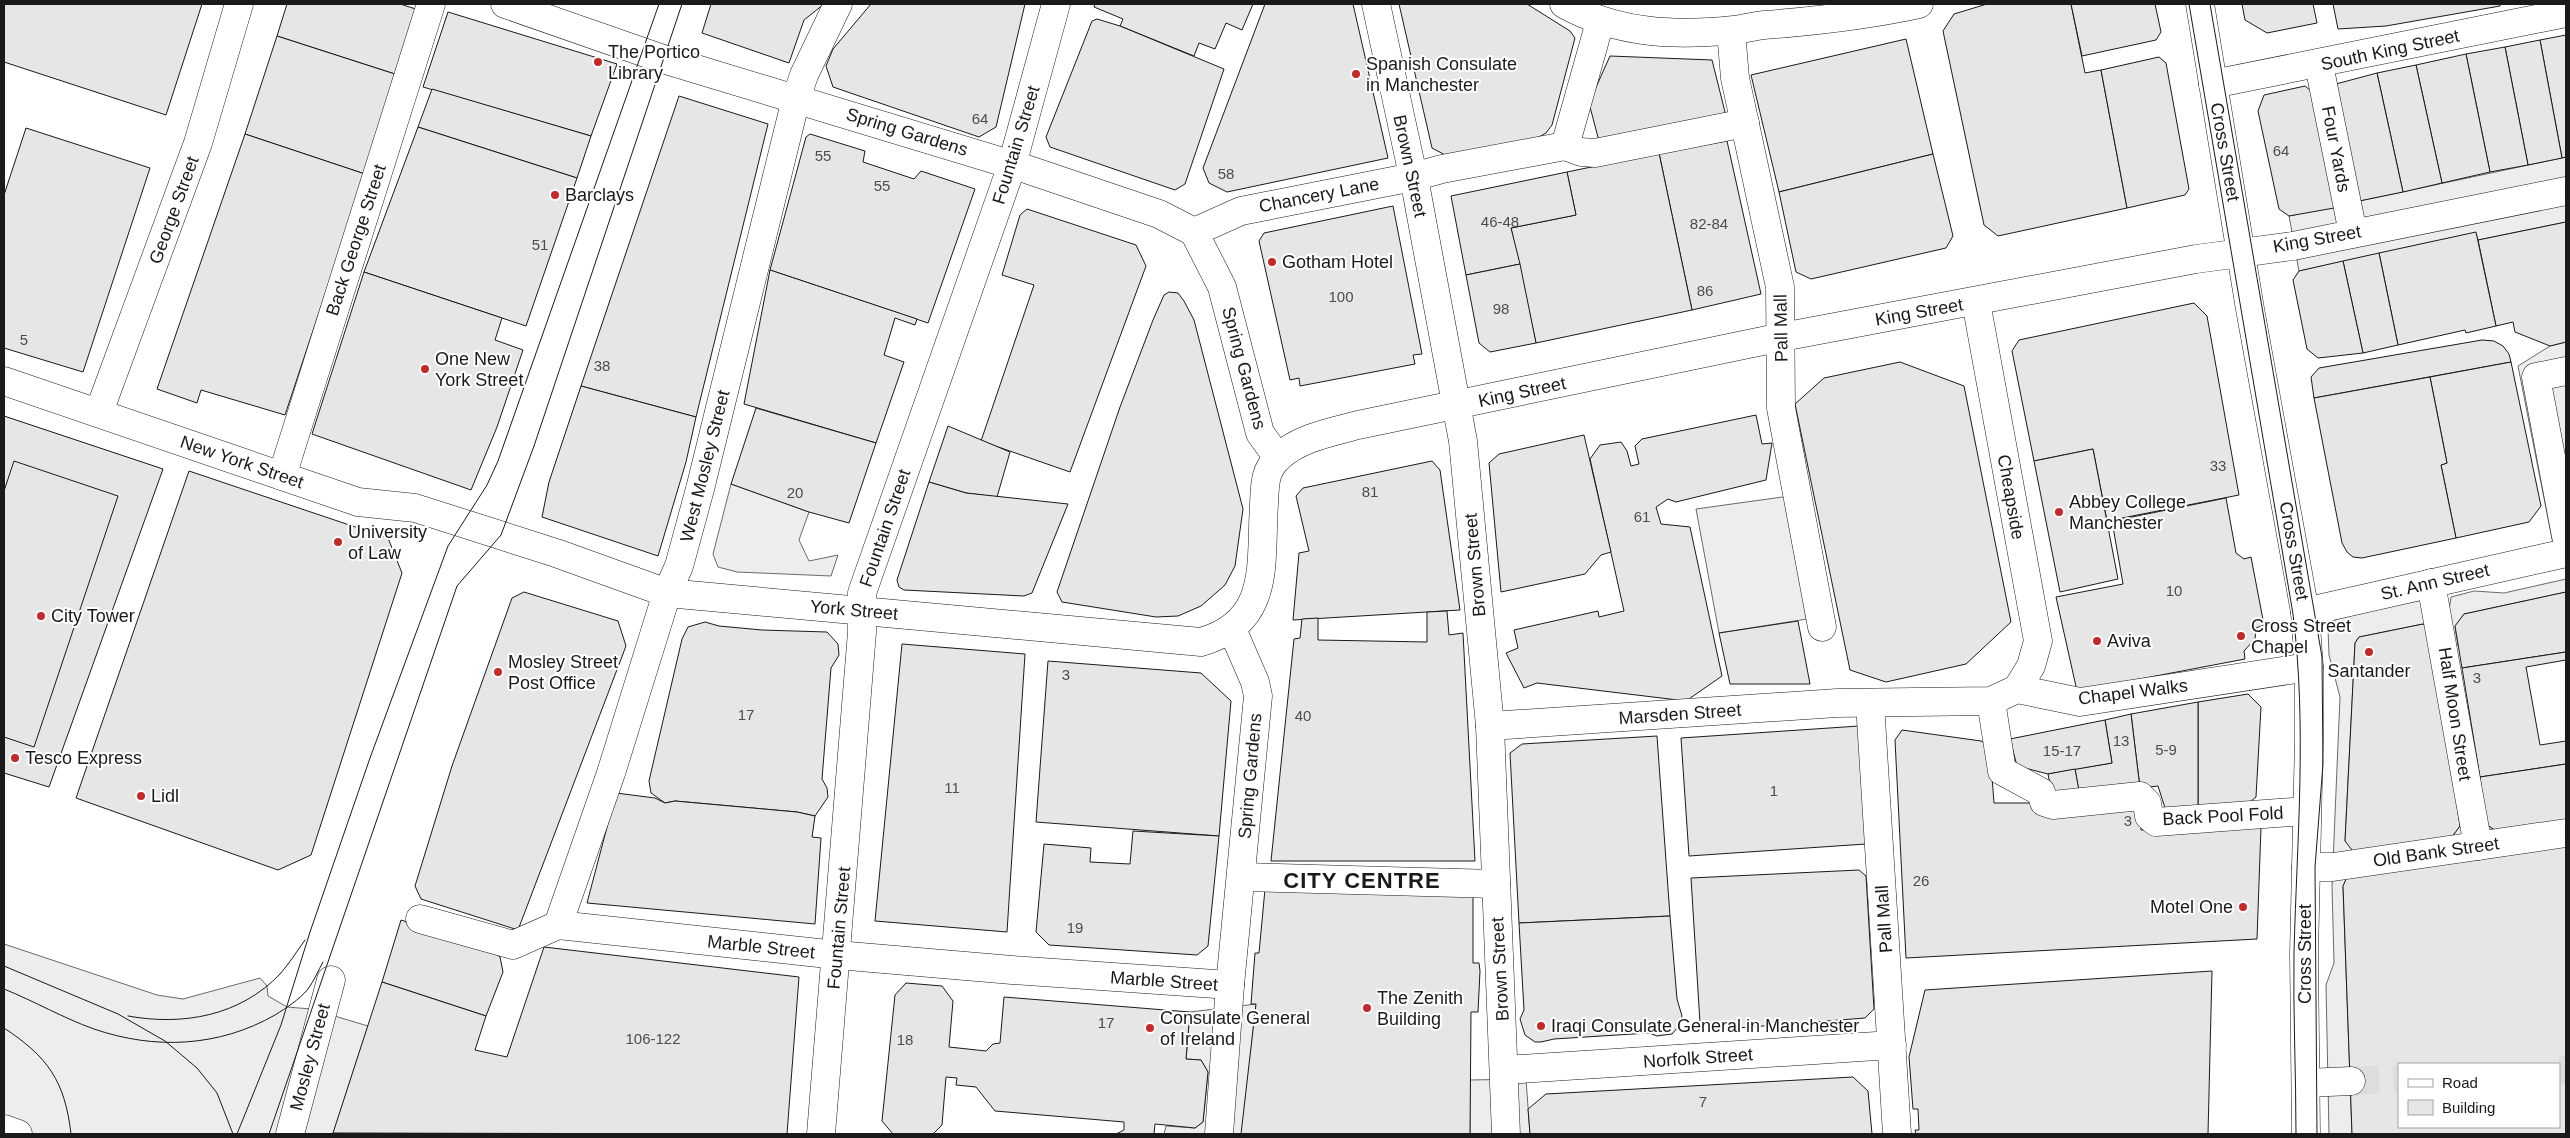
<svg xmlns="http://www.w3.org/2000/svg" width="2570" height="1138" viewBox="0 0 2570 1138" font-family="Helvetica,sans-serif">
	<rect width="100%" height="100%" fill="#fff"/>
	<g fill="#ededed" stroke="#6a6a6a">
		<polygon points="2566,157 2566,222 2478,240 2476,233 2299,271 2289,216"/>
		<polygon points="2566,342 2566,542 2553,544 2518,366 2550,346"/>
		<polygon points="731,484 809,512 799,540 809,561 838,555 831,576 737,572 718,567 713,554"/>
		<polygon points="1797,495 1820,617 1719,633 1696,509"/>
		<polygon points="2566,579 2566,592 2464,614 2455,627 2458,645 2455,645 2449,611 2451,597 2474,591 2504,593"/>
		<polygon points="2422,600 2431,630 2423,624 2359,637 2355,643 2345,841 2451,838 2460,826 2486,824 2496,831 2347,877 2343,887 2352,1134 2329,1134 2326,985 2334,963 2332,886 2340,697 2329,655 2328,629 2330,623 2343,616"/>
		<polygon points="4,944 157,995 183,999 260,978 267,986 268,996 287,1007 311,1009 368,1026 333,1134 4,1134"/>
		<polygon points="1256,1004 1242,1134 1164,1134 1166,1126 1195,1128 1203,1122 1208,1072 1201,1060 1186,1059 1190,1012"/>
		<polygon points="1526,1079 1530,1134 1470,1134 1470,1080"/>
	</g>
	<g fill="#e6e6e6" stroke="#1a1a1a" fill-rule="evenodd">
		<polygon points="4,4 202,4 166,115 4,62"/>
		<polygon points="287,4 400,4 419,10 398,75 277,36"/>
		<polygon points="711,4 824,4 804,20 789,63 702,33"/>
		<polygon points="871,4 1025,4 996,127 979,137 833,87 826,66 833,49"/>
		<polygon points="1095,4 1253,4 1242,30 1226,23 1215,49 1199,43 1194,56 1120,26 1123,19 1094,7"/>
		<polygon points="1265,4 1353,4 1388,158 1227,192 1209,183 1203,168"/>
		<polygon points="1399,4 1527,4 1570,31 1575,38 1552,125 1546,133 1539,137 1449,157 1432,148"/>
		<polygon points="1987,4 2071,4 2085,73 2101,70 2127,208 1998,236 1984,225 1943,31 1954,14"/>
		<polygon points="2071,4 2155,4 2161,32 2156,40 2082,56"/>
		<polygon points="2242,4 2313,4 2317,23 2267,33 2245,20"/>
		<polygon points="2333,4 2500,4 2500,6 2386,26 2338,29"/>
		<polygon points="448,12 617,64 591,136 423,87"/>
		<polygon points="1097,19 1120,26 1224,69 1185,184 1175,190 1050,147 1046,137 1092,21"/>
		<polygon points="2566,35 2566,157 2562,158 2540,40"/>
		<polygon points="277,36 398,75 365,174 245,134"/>
		<polygon points="1906,39 1933,154 1779,192 1751,75"/>
		<polygon points="2540,40 2562,158 2528,165 2505,47"/>
		<polygon points="2505,47 2528,165 2490,172 2466,54"/>
		<polygon points="2466,54 2490,172 2442,183 2416,65"/>
		<polygon points="1610,56 1712,60 1727,120 1600,145 1589,103"/>
		<polygon points="2159,57 2166,63 2189,189 2185,195 2127,208 2101,70"/>
		<polygon points="2416,65 2442,183 2403,192 2377,73"/>
		<polygon points="2377,73 2403,192 2359,201 2336,84"/>
		<polygon points="2305,86 2317,96 2339,199 2334,208 2289,216 2279,209 2258,111 2264,95"/>
		<polygon points="432,89 591,136 577,178 418,127"/>
		<polygon points="679,96 768,124 696,417 581,386"/>
		<polygon points="418,127 577,178 526,326 364,272"/>
		<polygon points="26,128 150,168 83,372 4,348 4,195"/>
		<polygon points="245,134 365,174 285,415 201,390 197,403 157,389"/>
		<polygon points="810,134 865,151 863,162 914,179 921,171 975,189 928,323 770,270 806,137"/>
		<polygon points="1727,141 1761,294 1692,310 1659,153"/>
		<polygon points="1659,153 1692,310 1536,343 1511,228 1576,215 1567,172"/>
		<polygon points="1933,154 1953,236 1946,248 1811,279 1796,272 1779,192"/>
		<polygon points="1567,172 1576,215 1511,228 1520,264 1466,275 1451,196"/>
		<polygon points="1393,206 1422,354 1413,355 1415,364 1300,386 1299,378 1290,380 1259,241 1264,233"/>
		<polygon points="1027,209 1136,245 1146,266 1070,472 981,441 1034,285 1002,275 1020,215"/>
		<polygon points="2566,222 2566,342 2550,346 2515,332 2513,322 2496,326 2478,240"/>
		<polygon points="2476,232 2496,326 2466,333 2465,330 2398,345 2379,253"/>
		<polygon points="2379,253 2398,345 2363,353 2343,261"/>
		<polygon points="2343,261 2363,353 2318,358 2307,349 2293,280 2299,271"/>
		<polygon points="1520,264 1536,343 1490,352 1479,343 1466,275"/>
		<polygon points="770,270 917,319 915,325 895,318 884,355 904,362 876,443 744,404"/>
		<polygon points="364,272 502,318 495,340 523,350 497,427 471,490 312,434"/>
		<polygon points="1169,292 1178,293 1184,301 1194,320 1243,509 1235,566 1225,585 1201,606 1178,616 1156,617 1062,602 1057,592 1120,407 1153,320 1164,295"/>
		<polygon points="2194,303 2207,316 2239,495 2107,521 2093,449 2034,461 2012,351 2019,340"/>
		<polygon points="2482,340 2494,341 2503,346 2509,354 2511,362 2314,398 2311,377 2319,368"/>
		<polygon points="1900,362 1964,386 2011,622 1966,664 1886,682 1850,670 1795,404 1824,378"/>
		<polygon points="2511,362 2541,506 2529,522 2456,538 2441,465 2447,463 2430,377"/>
		<polygon points="2430,377 2447,463 2441,465 2456,538 2362,558 2353,557 2347,552 2342,543 2314,398"/>
		<polygon points="581,386 696,417 686,462 658,556 542,517 549,482"/>
		<polygon points="756,408 876,443 849,523 809,512 731,484"/>
		<polygon points="1756,415 1762,444 1772,443 1766,480 1676,502 1668,499 1656,507 1661,524 1690,527 1722,676 1686,701 1537,683 1524,688 1506,653 1518,648 1514,630 1598,611 1599,617 1624,611 1590,459 1600,445 1621,442 1627,451 1631,466 1639,464 1635,446 1642,439"/>
		<polygon points="4,416 163,469 49,787 4,773"/>
		<polygon points="948,426 1010,452 997,497 966,493 929,482"/>
		<polygon points="1584,435 1611,552 1601,555 1585,574 1501,592 1489,463 1499,454"/>
		<polygon points="2093,449 2118,579 2060,592 2034,461"/>
		<polygon points="14,461 118,496 34,747 4,737 4,491"/>
		<polygon points="1432,461 1440,470 1460,610 1293,620 1299,553 1309,551 1296,496 1303,488"/>
		<polygon points="189,471 388,538 402,573 311,855 278,870 76,798"/>
		<polygon points="929,482 966,493 1068,504 1032,593 1024,596 904,590 899,587 897,580"/>
		<polygon points="2226,498 2236,553 2244,559 2251,557 2264,625 2256,628 2255,639 2244,651 2245,659 2077,691 2056,597 2123,584 2112,521"/>
		<polygon points="524,592 618,621 626,646 518,930 421,899 415,886 452,766 512,598"/>
		<polygon points="2566,592 2566,652 2462,668 2455,626 2464,614"/>
		<polygon points="1447,611 1449,635 1463,633 1475,861 1271,861 1294,639 1300,638 1302,619 1318,618 1318,640 1427,642 1427,612"/>
		<polygon points="1798,621 1810,684 1730,684 1719,633"/>
		<polygon points="705,622 719,626 762,630 827,632 838,644 839,655 831,668 822,779 827,788 828,797 815,816 797,812 675,801 665,803 651,793 649,781 682,639 688,627"/>
		<polygon points="2423,624 2431,630 2460,826 2451,838 2355,854 2345,841 2355,643 2359,637"/>
		<polygon points="902,644 1025,654 1007,932 875,921"/>
		<polygon points="2566,652 2566,660 2526,667 2540,745 2566,741 2566,764 2480,777 2462,668"/>
		<polygon points="1048,661 1201,673 1231,701 1219,836 1036,822"/>
		<polygon points="2248,694 2261,707 2256,797 2245,806 2198,808 2198,702"/>
		<polygon points="2198,702 2198,814 2166,811 2158,786 2140,788 2131,714"/>
		<polygon points="2131,714 2140,788 2080,798 2075,769 2112,763 2105,720"/>
		<polygon points="2105,720 2112,763 2048,774 2017,766 2010,739"/>
		<polygon points="1859,726 1866,844 1689,856 1681,738"/>
		<polygon points="1902,730 1981,741 1987,745 1990,751 1994,803 2141,803 2141,830 2261,827 2257,939 1906,958 1895,740"/>
		<polygon points="1657,736 1670,916 1519,923 1510,753 1522,744"/>
		<polygon points="2566,764 2566,820 2496,831 2486,824 2480,777"/>
		<polygon points="2075,769 2080,796 2053,800 2048,774"/>
		<polygon points="616,793 655,798 665,803 675,801 797,812 815,816 812,837 821,838 815,924 587,903"/>
		<polygon points="1133,831 1219,836 1208,946 1197,955 1049,945 1036,932 1044,844 1091,848 1090,862 1130,864"/>
		<path d="M2566,845V1134H2352L2343,886L2347,877ZM2399,1064H2559V1127H2399Z"/>
		<polygon points="1859,870 1866,876 1874,1009 1865,1018 1712,1030 1711,1023 1700,1023 1691,878"/>
		<polygon points="1265,889 1473,895 1473,963 1479,963 1480,971 1478,1012 1471,1012 1470,1134 1241,1134 1256,1004 1251,1004 1255,953 1259,953"/>
		<polygon points="1670,916 1677,999 1682,1016 1680,1025 1672,1034 1657,1036 1649,1033 1554,1039 1541,1042 1535,1042 1525,1035 1520,1019 1524,1010 1519,923"/>
		<polygon points="401,920 491,950 500,957 503,972 486,1016 382,982"/>
		<polygon points="544,947 799,977 787,1134 333,1133 382,982 486,1016 475,1050 507,1057"/>
		<polygon points="2212,971 2208,1134 1916,1134 1915,1130 1919,1130 1918,1109 1913,1109 1909,1057 1925,990"/>
		<polygon points="906,983 942,986 953,1001 949,1047 986,1051 993,1044 1000,1043 1004,997 1190,1012 1186,1059 1201,1060 1208,1072 1203,1122 1195,1128 1155,1124 1154,1134 1116,1134 1124,1130 1124,1122 995,1111 976,1087 956,1085 957,1078 946,1077 942,1125 933,1134 893,1134 882,1121 895,995"/>
		<polygon points="1853,1077 1868,1091 1872,1134 1530,1134 1528,1109 1546,1094"/>
	</g>
	<g fill="none" stroke-linecap="round" stroke-linejoin="round">
		<g stroke="#ddd" stroke-width="28" stroke-dasharray="28 14" stroke-linecap="butt">
			<polyline points="2559,1070 2566,1070"/>
			<polyline points="2351,1081 2399,1079"/>
		</g>
		<defs>
			<g id="minor">
				<polyline points="505,4 663,59 1026,169 1159,214 1194,232 1222,287 1260,433 1278,458"/>
				<polyline points="1376,4 1417,194 1463,441 1490,726 1506,1134"/>
				<path d="M1564,4C1618,34 1674,36 1734,30C1744,29 1754,26 1764,25C1817,21 1868,15 1919,4"/>
				<polyline points="2200,4 2250,309 2305,612 2309,667 2309,739 2304,953 2306,1134"/>
				<polyline points="1731,31 1735,78 1780,287 1781,408 1822,627"/>
				<polyline points="2319,65 2353,233"/>
				<polyline points="2213,84 2566,13"/>
				<polyline points="1565,146 1581,152 1595,153 1745,123"/>
				<polyline points="1565,146 1600,22"/>
				<polyline points="1194,232 1241,211 1413,177 1442,169 1565,146"/>
				<polyline points="1976,302 2038,641 2031,666 2017,689"/>
				<polyline points="2566,371 2536,377 2566,536"/>
				<path d="M4,381L358,502L415,508L556,553L667,593L1201,642C1272,622 1260,563 1264,504C1265,486 1264,471 1278,458C1298,438 1332,432 1358,425L1782,337L2196,259L2293,246L2566,191"/>
				<polyline points="99,412 198,143 239,4"/>
				<polyline points="282,476 431,4"/>
				<polyline points="2431,583 2478,846"/>
				<polyline points="2305,612 2566,553"/>
				<polyline points="1991,701 2002,771 2041,792 2044,802 2053,805 2140,796 2147,803 2149,816 2156,822 2306,811"/>
				<polyline points="1870,703 1897,1134"/>
				<polyline points="1490,726 1837,703 1991,701 2017,689 2080,702 2309,667"/>
				<polyline points="2306,867 2333,867 2566,833"/>
				<polyline points="1241,877 1496,884"/>
				<polyline points="420,919 513,945 558,925 837,955 1012,970 1230,985"/>
				<polyline points="558,925 611,773 667,593 679,566 700,489 796,99 804,75 838,4"/>
				<polyline points="1505,1070 1892,1045"/>
				<polyline points="2306,1083 2351,1081"/>
				<polyline points="4,1129 18,1134"/>
				<polyline points="290,1134 331,980"/>
				<polyline points="821,1134 862,632 862,593 1012,165 1056,4"/>
				<polyline points="1219,1134 1230,985 1258,696 1255,682 1232,629"/>
			</g>
		</defs>
		<use href="#minor" stroke="#1a1a1a" stroke-width="29"/>
		<use href="#minor" stroke="#fff" stroke-width="28"/>
		<g stroke="#1a1a1a" stroke-width="1">
			<path d="M2189,4L2293,614C2307,726 2297,839 2294,952C2293,1012 2296,1074 2296,1134"/>
			<polyline points="2210,4 2322,657 2323,764 2315,867 2317,1134"/>
			<polyline points="4,966 118,1014 165,1041 197,1068 217,1093 233,1134"/>
			<path d="M4,989C34,1001 63,1018 94,1029C155,1050 219,1047 275,1015C286,1008 299,1000 308,989C314,981 318,971 323,962"/>
			<path d="M128,1016C183,1026 240,1016 280,974C289,964 297,951 305,940"/>
			<path d="M4,1028C48,1057 65,1081 71,1134"/>
			<polyline points="237,1134 281,1025 310,932 370,758 448,546 487,485 498,461 659,4"/>
			<polyline points="269,1134 457,586 501,535 534,446 682,4"/>
		</g>
	</g>
	<g fill="#c62828" stroke="#fff" stroke-width="2">
		<circle cx="598" cy="62" r="5"/>
		<circle cx="1356" cy="74" r="5"/>
		<circle cx="555" cy="195" r="5"/>
		<circle cx="1272" cy="262" r="5"/>
		<circle cx="425" cy="369" r="5"/>
		<circle cx="2059" cy="512" r="5"/>
		<circle cx="338" cy="542" r="5"/>
		<circle cx="41" cy="616" r="5"/>
		<circle cx="2241" cy="636" r="5"/>
		<circle cx="2097" cy="641" r="5"/>
		<circle cx="2369" cy="652" r="5"/>
		<circle cx="498" cy="672" r="5"/>
		<circle cx="15" cy="758" r="5"/>
		<circle cx="141" cy="796" r="5"/>
		<circle cx="2243" cy="907" r="5"/>
		<circle cx="1367" cy="1008" r="5"/>
		<circle cx="1541" cy="1026" r="5"/>
		<circle cx="1150" cy="1028" r="5"/>
	</g>
	<g text-anchor="middle" stroke-width="4" stroke-linejoin="round" paint-order="stroke">
		<g font-size="15" fill="#4d4d4d">
			<text x="980" y="124">64</text>
			<text x="2281" y="156">64</text>
			<text x="823" y="161">55</text>
			<text x="1226" y="179">58</text>
			<text x="882" y="191">55</text>
			<text x="1500" y="227">46-48</text>
			<text x="1709" y="229">82-84</text>
			<text x="540" y="250">51</text>
			<text x="1705" y="296">86</text>
			<text x="1341" y="302">100</text>
			<text x="1501" y="314">98</text>
			<text x="24" y="345">5</text>
			<text x="602" y="371">38</text>
			<text x="2218" y="471">33</text>
			<text x="1370" y="497">81</text>
			<text x="795" y="498">20</text>
			<text x="1642" y="522">61</text>
			<text x="2174" y="596">10</text>
			<text x="1066" y="680">3</text>
			<text x="2477" y="683">3</text>
			<text x="746" y="720">17</text>
			<text x="1303" y="721">40</text>
			<text x="2121" y="746">13</text>
			<text x="2166" y="755">5-9</text>
			<text x="2062" y="756">15-17</text>
			<text x="952" y="793">11</text>
			<text x="1774" y="796">1</text>
			<text x="2128" y="826">3</text>
			<text x="1921" y="886">26</text>
			<text x="1075" y="933">19</text>
			<text x="1106" y="1028">17</text>
			<text x="653" y="1044">106-122</text>
			<text x="905" y="1045">18</text>
			<text x="1703" y="1107">7</text>
		</g>
		<g font-size="18" fill="#1a1a1a" stroke="#fff">
			<text transform="translate(2390 50) rotate(-12)" y="6">South King Street</text>
			<text transform="translate(907 132) rotate(17)" y="6">Spring Gardens</text>
			<text transform="translate(1016 145) rotate(-73)" y="6">Fountain Street</text>
			<text transform="translate(2336 149) rotate(79)" y="6">Four Yards</text>
			<text transform="translate(2225 152) rotate(80)" y="6">Cross Street</text>
			<text transform="translate(1410 166) rotate(78)" y="6">Brown Street</text>
			<text transform="translate(1319 195) rotate(-11)" y="6">Chancery Lane</text>
			<text transform="translate(174 210) rotate(-70)" y="6">George Street</text>
			<text transform="translate(2317 239) rotate(-10)" y="6">King Street</text>
			<text transform="translate(356 240) rotate(-72)" y="6">Back George Street</text>
			<text transform="translate(1919 312) rotate(-10)" y="6">King Street</text>
			<text transform="translate(1781 328) rotate(-91)" y="6">Pall Mall</text>
			<text transform="translate(1244 368) rotate(75)" y="6">Spring Gardens</text>
			<text transform="translate(1522 392) rotate(-12)" y="6">King Street</text>
			<text transform="translate(242 462) rotate(19)" y="6">New York Street</text>
			<text transform="translate(705 466) rotate(-76)" y="6">West Mosley Street</text>
			<text transform="translate(2011 497) rotate(80)" y="6">Cheapside</text>
			<text transform="translate(885 528) rotate(-71)" y="6">Fountain Street</text>
			<text transform="translate(2294 551) rotate(80)" y="6">Cross Street</text>
			<text transform="translate(1475 565) rotate(-95)" y="6">Brown Street</text>
			<text transform="translate(2435 582) rotate(-13)" y="6">St. Ann Street</text>
			<text transform="translate(854 610) rotate(5)" y="6">York Street</text>
			<text transform="translate(2133 692) rotate(-7)" y="6">Chapel Walks</text>
			<text transform="translate(1680 714) rotate(-4)" y="6">Marsden Street</text>
			<text transform="translate(2455 714) rotate(81)" y="6">Half Moon Street</text>
			<text transform="translate(1250 776) rotate(-85)" y="6">Spring Gardens</text>
			<text transform="translate(2223 816) rotate(-3)" y="6">Back Pool Fold</text>
			<text transform="translate(2436 852) rotate(-8)" y="6">Old Bank Street</text>
			<text transform="translate(1884 919) rotate(-94)" y="6">Pall Mall</text>
			<text transform="translate(839 928) rotate(-85)" y="6">Fountain Street</text>
			<text transform="translate(761 947) rotate(6)" y="6">Marble Street</text>
			<text transform="translate(2305 954) rotate(-90)" y="6">Cross Street</text>
			<text transform="translate(1500 969) rotate(-93)" y="6">Brown Street</text>
			<text transform="translate(1164 981) rotate(4)" y="6">Marble Street</text>
			<text transform="translate(310 1057) rotate(-75)" y="6">Mosley Street</text>
			<text transform="translate(1698 1058) rotate(-4)" y="6">Norfolk Street</text>
		</g>
		<g font-size="18" fill="#1a1a1a" stroke="#fff" text-anchor="start">
			<text x="608" y="58">The Portico<tspan x="608" dy="21">Library</tspan></text>
			<text x="1366" y="70">Spanish Consulate<tspan x="1366" dy="21">in Manchester</tspan></text>
			<text x="565" y="201">Barclays</text>
			<text x="1282" y="268">Gotham Hotel</text>
			<text x="435" y="365">One New<tspan x="435" dy="21">York Street</tspan></text>
			<text x="2069" y="508">Abbey College<tspan x="2069" dy="21">Manchester</tspan></text>
			<text x="348" y="538">University<tspan x="348" dy="21">of Law</tspan></text>
			<text x="51" y="622">City Tower</text>
			<text x="2251" y="632">Cross Street<tspan x="2251" dy="21">Chapel</tspan></text>
			<text x="2107" y="647">Aviva</text>
			<text x="508" y="668">Mosley Street<tspan x="508" dy="21">Post Office</tspan></text>
			<text x="2369" y="677" text-anchor="middle">Santander</text>
			<text x="25" y="764">Tesco Express</text>
			<text x="151" y="802">Lidl</text>
			<text x="2233" y="913" text-anchor="end">Motel One</text>
			<text x="1377" y="1004">The Zenith<tspan x="1377" dy="21">Building</tspan></text>
			<text x="1160" y="1024">Consulate General<tspan x="1160" dy="21">of Ireland</tspan></text>
			<text x="1551" y="1032">Iraqi Consulate General in Manchester</text>
		</g>
		<g font-size="22" font-weight="bold" letter-spacing="1" fill="#1a1a1a" stroke="#fff">
			<text x="1362" y="888">CITY CENTRE</text>
		</g>
	</g>
	<rect width="2570" height="1138" fill="none" stroke="#1a1a1a" stroke-width="10"/>
	<rect x="2398" y="1063" width="162" height="65" fill="#ffffff" stroke="#a3a3a3"/>
	<rect x="2408" y="1079" width="25" height="8" fill="#ffffff" stroke="#a3a3a3"/>
	<text x="2442" y="1088" font-size="15" fill="#1a1a1a">Road</text>
	<rect x="2408" y="1100" width="25" height="15" fill="#e6e6e6" stroke="#a3a3a3"/>
	<text x="2442" y="1113" font-size="15" fill="#1a1a1a">Building</text>
</svg>
